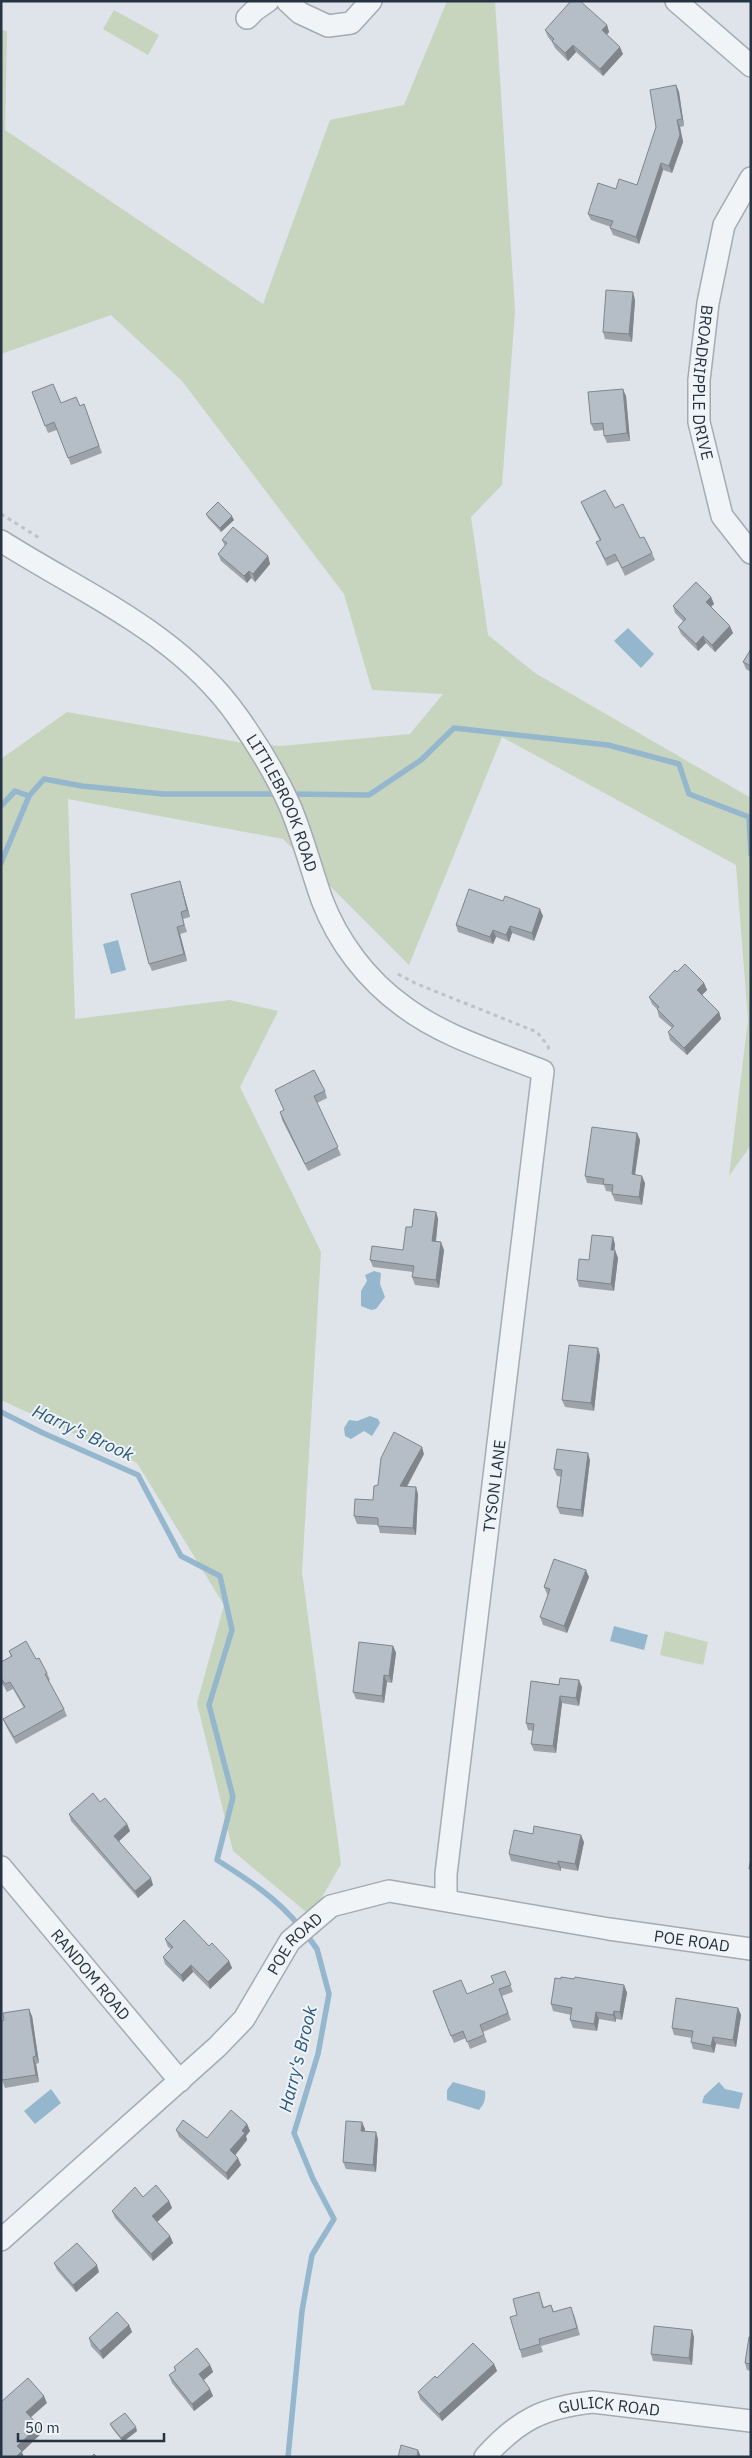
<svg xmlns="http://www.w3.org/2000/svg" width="752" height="2458" viewBox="0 0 752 2458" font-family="'IBM Plex Sans',sans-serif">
	<rect width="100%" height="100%" fill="#dee4e9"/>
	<g fill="#c7d4be">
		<polygon points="447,1 495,1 515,311 502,485 471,517 488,635 535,673 751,798 751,1145 729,1176 748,1020 736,865 502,737 409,965 283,839 68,799 75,1019 230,1000 278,1011 240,1087 321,1252 302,1572 341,1864 311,1916 233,1851 197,1703 224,1605 137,1463 1,1400 1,759 67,712 243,743 281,746 410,734 443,694 372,690 344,594 182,381 111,315 1,354 1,30 7,31 5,130 263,304 330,120 404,105"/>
		<polygon points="114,10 159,35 148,55 103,29"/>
		<polygon points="665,1631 708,1642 703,1665 660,1655"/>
	</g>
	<g fill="#95b7ce">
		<polygon points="628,628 654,654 641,668 614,641"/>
		<polygon points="118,940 126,970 111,974 103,944"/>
		<polygon points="374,1271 381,1273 380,1284 385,1297 376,1309 371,1310 361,1306 361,1291 367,1281 365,1275"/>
		<polygon points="370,1416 378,1419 380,1423 372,1436 364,1431 351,1439 345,1436 344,1428 349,1420 357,1421"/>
		<polygon points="614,1626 648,1635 644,1650 610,1641"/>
		<path d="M453,2082L485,2091C486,2099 484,2104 479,2110L447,2100V2090Z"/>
		<polygon points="719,2082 725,2089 743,2093 739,2109 702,2103 704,2096"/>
		<polygon points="51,2089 61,2103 35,2124 24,2111"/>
	</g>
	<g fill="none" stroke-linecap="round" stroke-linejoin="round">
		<g stroke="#95b7ce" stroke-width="5.5">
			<polyline points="289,794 369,795 421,760 454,728 608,745 679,764 689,794 749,817 751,854"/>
			<polyline points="1,806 15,791 29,796 44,779 82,786 163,794 280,794"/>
			<polyline points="1,863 29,796"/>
			<path d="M1,1412L43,1433L138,1475L181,1556L220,1576L232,1630L209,1705L233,1797L217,1860C247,1879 277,1898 300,1927"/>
			<polyline points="288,2457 302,2311 312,2255 334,2219 313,2179 294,2133 318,2054 329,1994 317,1949 306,1934"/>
		</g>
		<defs>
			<g id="minor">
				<polyline points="287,1 300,13 328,26 351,23 371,1"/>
				<polyline points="676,1 751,66"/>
				<polyline points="247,18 255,10 268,1"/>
				<path id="s1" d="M751,178L724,225L708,303L699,380V422L722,516L751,553"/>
				<path id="s2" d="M1,541C86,595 178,632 238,717C258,745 276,775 290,806C303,837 311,869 322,900C338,942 367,980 403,1006C444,1037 496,1052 543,1071L446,1874V1900"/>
				<path id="s3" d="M1,1867L180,2081"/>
				<path id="s4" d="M1,2240L217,2047L244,2019L290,1941L331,1906L389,1891L609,1929L751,1949"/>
				<path id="s5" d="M485,2457C518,2420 544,2407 593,2402L751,2421"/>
			</g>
		</defs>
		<use href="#minor" stroke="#a3abb4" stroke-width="24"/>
		<g stroke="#bcc2c8" stroke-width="3" stroke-dasharray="4 4" stroke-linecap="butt">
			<polyline points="1,514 41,539"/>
			<polyline points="398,974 417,984 537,1032 548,1046 549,1051"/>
		</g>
		<use href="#minor" stroke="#f1f4f7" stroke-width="21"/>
	</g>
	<g fill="#9ca3ab">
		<polygon points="607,25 609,32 607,35 623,54 603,76 576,52 568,61 555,48 552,42 548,37 545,30"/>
		<polygon points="676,85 679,92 684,126 680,127 683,142 672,173 663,170 639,244 613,235 610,228 611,227 591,220 588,214 616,189 637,185"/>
		<polygon points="635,300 632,342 605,339 603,332"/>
		<polygon points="32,392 61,403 80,406 84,404 102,453 71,465 57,430 48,433"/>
		<polygon points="626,396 630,441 607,443 604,436 604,430 594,431 591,424"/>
		<polygon points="581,502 615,508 652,553 655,560 625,576 618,561 607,566 596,542 600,541 584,509"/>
		<polygon points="206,514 234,520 221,532 208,518"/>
		<polygon points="222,540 268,556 270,564 255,582 251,578 247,583 221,561 218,554 225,546"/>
		<polygon points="711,597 714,604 711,607 733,633 715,652 706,643 698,651 681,634 678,627 683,621 675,613 673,606"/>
		<polygon points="751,649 751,672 746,669 743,662"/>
		<polygon points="180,881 190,917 183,919 187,932 180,934 187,961 152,971 149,964"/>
		<polygon points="503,901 543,916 534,941 512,933 509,942 496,937 493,944 458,932 456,925"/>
		<polygon points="677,972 704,983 707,990 702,995 719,1012 721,1019 687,1055 670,1040 668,1032 672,1028 659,1017 657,1009 652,1004 649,997"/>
		<polygon points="275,1090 325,1091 327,1098 317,1103 341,1155 308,1171 282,1120 280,1112 284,1110"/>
		<polygon points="637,1133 640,1140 635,1175 645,1183 642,1205 615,1201 612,1194 612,1192 606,1191 604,1185 587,1183 585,1176"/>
		<polygon points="436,1212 438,1219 436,1242 444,1250 439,1288 415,1285 412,1277 413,1272 373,1267 370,1260 403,1250 412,1227"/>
		<polygon points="615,1244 614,1250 618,1258 614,1291 579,1287 577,1280 589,1260"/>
		<polygon points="600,1355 594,1411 565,1407 562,1400"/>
		<polygon points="424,1454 407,1487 418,1494 416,1535 380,1533 378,1525 357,1524 354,1516 373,1500 378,1485"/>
		<polygon points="590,1460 583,1517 560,1514 557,1507 561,1477 557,1476 554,1469"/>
		<polygon points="589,1577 567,1633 543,1625 540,1617 548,1595 547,1594 544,1587"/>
		<polygon points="393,1646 396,1653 392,1683 387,1682 384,1703 356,1699 353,1692"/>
		<polygon points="9,1651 36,1659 47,1673 50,1680 48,1681 64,1709 67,1716 16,1744 6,1726 3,1719 24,1708 13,1689 7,1692 1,1681 1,1662 11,1657"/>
		<polygon points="531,1681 582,1687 579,1706 562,1703 556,1753 534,1751 531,1744 533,1731 528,1730 526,1723"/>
		<polygon points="100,1802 127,1824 130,1831 119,1841 153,1885 138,1898 71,1821 69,1814"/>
		<polygon points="533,1834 584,1842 578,1871 561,1868 561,1871 511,1861 509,1854"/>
		<polygon points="165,1939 209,1946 229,1961 232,1968 210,1989 193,1972 183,1982 165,1964 163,1957 171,1949 168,1947"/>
		<polygon points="505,1971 513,1992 502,1996 511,2020 483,2032 487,2042 470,2049 466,2038 454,2043 433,1991 467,1994 494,1983"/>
		<polygon points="561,1979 574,1979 624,1985 627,1993 622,2020 616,2019 616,2022 599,2019 597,2031 573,2028 570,2020 571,2015 553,2011 551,2004"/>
		<polygon points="738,2008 741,2015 736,2047 716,2044 714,2053 693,2049 691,2042 692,2038 674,2035 672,2028"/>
		<polygon points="32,2016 39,2063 36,2064 39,2082 5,2088 2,2080"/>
		<polygon points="247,2124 250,2131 246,2136 247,2140 235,2155 241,2165 228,2180 179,2137 176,2130 207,2138"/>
		<polygon points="365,2129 365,2131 378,2139 376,2172 346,2169 343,2162"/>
		<polygon points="143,2197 169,2201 172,2208 157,2222 170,2236 173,2243 153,2261 115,2218 112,2211"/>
		<polygon points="54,2263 99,2272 76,2292 57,2270"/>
		<polygon points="541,2299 544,2307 551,2305 554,2312 574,2314 580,2335 541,2346 543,2352 522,2358 520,2350 517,2315"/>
		<polygon points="129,2325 132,2332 103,2359 91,2346 89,2338"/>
		<polygon points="694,2337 692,2365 653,2361 651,2354"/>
		<polygon points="751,2337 751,2371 747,2370 745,2363"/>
		<polygon points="494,2364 497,2371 442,2421 420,2399 418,2392 437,2378"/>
		<polygon points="210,2365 213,2372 204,2380 213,2396 194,2411 172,2383 169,2375 175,2371 174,2367"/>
		<polygon points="110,2424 137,2431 123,2442 112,2428"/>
	</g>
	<g fill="#7f858b">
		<polygon points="607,25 609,32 604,37 602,30"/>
		<polygon points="573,45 576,52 568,61 565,53"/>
		<polygon points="620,47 623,54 603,76 600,69"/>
		<polygon points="676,85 679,92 684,126 682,119"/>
		<polygon points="677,120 680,127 683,142 672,173 669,166"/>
		<polygon points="661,163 663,170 639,244 636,237"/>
		<polygon points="633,292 635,300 632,342 629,334"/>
		<polygon points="623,389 626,396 630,441 627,433"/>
		<polygon points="232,516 234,520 221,532 220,528"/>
		<polygon points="268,556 270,564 255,582 253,574"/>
		<polygon points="249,571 251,578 247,583 244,576"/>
		<polygon points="711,597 714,604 708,609 706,602"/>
		<polygon points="730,626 733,633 715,652 712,645"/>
		<polygon points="703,636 706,643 698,651 696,644"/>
		<polygon points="180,881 182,888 190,917 187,910"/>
		<polygon points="540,909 543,916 534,941 532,933"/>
		<polygon points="510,926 512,933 509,942 506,935"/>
		<polygon points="177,927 180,934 187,961 184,954"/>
		<polygon points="493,930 496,937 493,944 490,937"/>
		<polygon points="704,983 707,990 699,998 697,990"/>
		<polygon points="719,1012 721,1019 687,1055 684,1048"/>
		<polygon points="637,1133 640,1140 634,1181 632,1174"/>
		<polygon points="642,1176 645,1183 642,1205 639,1197"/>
		<polygon points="436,1212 438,1219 435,1248 432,1241"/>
		<polygon points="613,1237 615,1244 614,1257 611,1250"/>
		<polygon points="441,1242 444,1250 439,1288 436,1280"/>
		<polygon points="615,1250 618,1258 614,1291 611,1284"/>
		<polygon points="598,1348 600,1355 594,1411 591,1403"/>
		<polygon points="422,1447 424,1454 403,1493 400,1486"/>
		<polygon points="588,1453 590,1460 583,1517 581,1510"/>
		<polygon points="416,1487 418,1494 416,1535 413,1528"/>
		<polygon points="586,1570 589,1577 567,1633 564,1626"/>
		<polygon points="393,1646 396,1653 392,1683 389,1676"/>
		<polygon points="384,1675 387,1682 384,1703 382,1696"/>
		<polygon points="579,1680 582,1687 579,1706 576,1698"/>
		<polygon points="560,1696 562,1703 556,1753 553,1746"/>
		<polygon points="127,1824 130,1831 117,1843 114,1836"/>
		<polygon points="581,1835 584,1842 578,1871 575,1864"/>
		<polygon points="558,1861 561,1868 561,1871 558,1864"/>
		<polygon points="151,1878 153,1885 138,1898 135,1891"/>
		<polygon points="229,1961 232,1968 210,1989 208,1982"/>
		<polygon points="191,1965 193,1972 183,1982 181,1975"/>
		<polygon points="624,1985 627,1993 622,2020 620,2012"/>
		<polygon points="738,2008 741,2015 736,2047 733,2040"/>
		<polygon points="29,2009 32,2016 39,2063 36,2056"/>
		<polygon points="614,2011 616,2019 616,2022 613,2015"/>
		<polygon points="596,2012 599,2019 597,2031 594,2024"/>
		<polygon points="713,2037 716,2044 714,2053 711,2046"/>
		<polygon points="33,2057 36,2064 39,2082 36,2075"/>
		<polygon points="362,2122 365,2129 364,2138 361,2131"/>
		<polygon points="247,2124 250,2131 246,2136 247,2140 233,2158 230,2150 242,2131"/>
		<polygon points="376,2132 378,2139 376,2172 373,2165"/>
		<polygon points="238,2158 241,2165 228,2180 226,2173"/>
		<polygon points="169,2201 172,2208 155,2224 152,2216"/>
		<polygon points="170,2236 173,2243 153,2261 151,2254"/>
		<polygon points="97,2265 99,2272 76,2292 73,2285"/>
		<polygon points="129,2325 132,2332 103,2359 100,2351"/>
		<polygon points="692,2330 694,2337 692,2365 689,2358"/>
		<polygon points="494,2364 497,2371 442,2421 439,2414"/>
		<polygon points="210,2365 213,2372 202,2381 199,2374"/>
		<polygon points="210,2389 213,2396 194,2411 192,2404"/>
		<polygon points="44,2396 47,2403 29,2419 26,2412"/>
		<polygon points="39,2426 42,2433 22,2452 24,2457 16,2457 17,2446"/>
		<polygon points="136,2427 137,2431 123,2442 121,2438"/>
		<polygon points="418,2450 421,2457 417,2457"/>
	</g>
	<g fill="#b5bec7" stroke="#7f858b">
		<polygon points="571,1 580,1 607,25 602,30 620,47 600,69 573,45 565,53 552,41 554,39 545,30"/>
		<polygon points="676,85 682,119 677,120 680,135 669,166 661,163 636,237 610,228 613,221 588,214 598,183 616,189 619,179 637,185 656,127 650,90"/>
		<polygon points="606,290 633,292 629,334 603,332"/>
		<polygon points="53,384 61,403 76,397 80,406 84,404 99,446 68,458 54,422 45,426 32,392"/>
		<polygon points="623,389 627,433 604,436 603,423 591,424 588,392"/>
		<polygon points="605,490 615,508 623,504 640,538 644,537 652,553 622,568 615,554 605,559 596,542 601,540 581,502"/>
		<polygon points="218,502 232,516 220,528 206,514"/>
		<polygon points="233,527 268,556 253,574 249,571 244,576 218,554 227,543 222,540"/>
		<polygon points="696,582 711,597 706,602 730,626 712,645 703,636 696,644 678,627 686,619 673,606"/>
		<polygon points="751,649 751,666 743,662"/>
		<polygon points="180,881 187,910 181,912 184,925 177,927 184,954 149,964 131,894"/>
		<polygon points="469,889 503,901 505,896 540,909 532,933 510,926 506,935 493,930 490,937 456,925"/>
		<polygon points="685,964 704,983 697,990 719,1012 684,1048 668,1032 674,1026 657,1009 659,1007 649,997 675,970 677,972"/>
		<polygon points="314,1070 325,1091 314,1096 338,1147 305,1164 280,1112 284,1110 275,1090"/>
		<polygon points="592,1127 637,1133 632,1174 642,1176 639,1197 612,1194 613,1185 603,1184 604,1179 585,1176"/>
		<polygon points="414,1209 436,1212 432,1241 441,1242 436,1280 412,1277 414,1266 370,1260 372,1246 403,1250 406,1227 412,1227"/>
		<polygon points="592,1235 613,1237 611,1250 615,1250 611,1284 577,1280 579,1259 589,1260"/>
		<polygon points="569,1345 598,1348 591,1403 562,1400"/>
		<polygon points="394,1432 422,1447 400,1486 416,1487 413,1528 378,1526 378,1518 354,1516 355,1499 373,1500 374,1486 378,1485 381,1458"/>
		<polygon points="557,1449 588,1453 581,1510 557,1507 562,1470 554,1469"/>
		<polygon points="554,1559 586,1570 564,1626 540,1617 550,1589 544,1587"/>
		<polygon points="26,1641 36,1659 39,1658 47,1673 45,1674 64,1709 14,1737 3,1719 25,1707 10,1682 5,1684 1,1678 1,1662 12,1656 9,1651"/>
		<polygon points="359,1642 393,1646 389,1676 384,1675 382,1696 353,1692"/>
		<polygon points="560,1678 579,1680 576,1698 560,1696 553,1746 531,1744 534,1724 526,1723 531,1681 559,1685"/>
		<polygon points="93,1793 100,1802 105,1798 127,1824 114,1836 151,1878 135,1891 69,1814"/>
		<polygon points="534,1826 581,1835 575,1864 558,1861 558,1864 509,1854 514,1830 533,1834"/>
		<polygon points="751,1858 751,1870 749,1869"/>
		<polygon points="184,1920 209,1946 212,1943 229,1961 208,1982 191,1965 181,1975 163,1957 173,1947 165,1939"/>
		<polygon points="505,1971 511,1985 499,1989 508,2013 480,2025 484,2035 467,2042 463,2031 451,2036 433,1991 461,1980 467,1994 494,1983 491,1976"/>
		<polygon points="561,1977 574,1979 575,1977 624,1985 620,2012 614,2011 613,2015 596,2012 594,2024 570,2020 572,2008 551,2004 555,1978 561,1979"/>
		<polygon points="676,1998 738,2008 733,2040 713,2037 711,2046 691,2042 693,2031 672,2028"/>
		<polygon points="29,2009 36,2056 33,2057 36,2075 2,2080 1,2075 1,2021 4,2020 3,2013"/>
		<polygon points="231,2110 247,2124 242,2131 245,2133 230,2150 238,2158 226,2173 176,2130 183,2120 207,2138"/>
		<polygon points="346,2121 362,2122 361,2131 376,2132 373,2165 343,2162"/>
		<polygon points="156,2185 169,2201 152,2216 170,2236 151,2254 112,2211 135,2187 143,2197"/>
		<polygon points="77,2243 97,2265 73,2285 54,2263"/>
		<polygon points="539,2292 543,2308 551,2305 553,2312 571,2307 577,2328 539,2339 540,2344 520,2350 510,2317 517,2315 513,2299"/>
		<polygon points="117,2312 129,2325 100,2351 89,2338"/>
		<polygon points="654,2326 692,2330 689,2358 651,2354"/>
		<polygon points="749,2337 751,2337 751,2364 745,2363"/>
		<polygon points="473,2343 494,2364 439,2414 418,2392 435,2376 437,2378"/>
		<polygon points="197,2348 210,2365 199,2374 210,2389 192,2404 169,2375 176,2370 174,2367"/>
		<polygon points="28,2378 44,2396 26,2412 39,2426 17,2446 22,2451 16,2457 1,2457 1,2402"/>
		<polygon points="125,2413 136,2427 121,2438 110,2424"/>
		<polygon points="401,2445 418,2450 417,2457 398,2457"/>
		<polygon points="94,2454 97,2457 91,2457"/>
	</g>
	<g text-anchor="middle" stroke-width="4" stroke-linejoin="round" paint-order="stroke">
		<g font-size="16" fill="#253342" stroke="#eef3f7">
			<text dy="6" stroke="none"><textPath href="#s1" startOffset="214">BROADRIPPLE DRIVE</textPath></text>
			<text dy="6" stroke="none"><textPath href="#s2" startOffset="395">LITTLEBROOK ROAD</textPath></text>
			<text transform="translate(494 1486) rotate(-83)" y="6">TYSON LANE</text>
			<text dy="6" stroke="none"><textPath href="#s4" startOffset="840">POE ROAD</textPath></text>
			<text dy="6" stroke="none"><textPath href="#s4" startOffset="420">POE ROAD</textPath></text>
			<text dy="6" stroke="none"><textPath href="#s3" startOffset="140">RANDOM ROAD</textPath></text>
			<text dy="6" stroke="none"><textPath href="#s5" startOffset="141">GULICK ROAD</textPath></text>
		</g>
		<g font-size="18" font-style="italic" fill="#2b587b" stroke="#eef3f7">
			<text transform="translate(83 1433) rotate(25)" y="6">Harry's Brook</text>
			<text transform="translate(298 2059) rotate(-76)" y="6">Harry's Brook</text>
		</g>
	</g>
	<rect width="752" height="2458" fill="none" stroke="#253342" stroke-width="5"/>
	<path d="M18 2433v8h146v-8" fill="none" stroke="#253342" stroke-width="2.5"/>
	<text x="25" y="2433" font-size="15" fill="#253342" stroke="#eef3f7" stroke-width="4" paint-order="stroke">50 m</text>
</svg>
